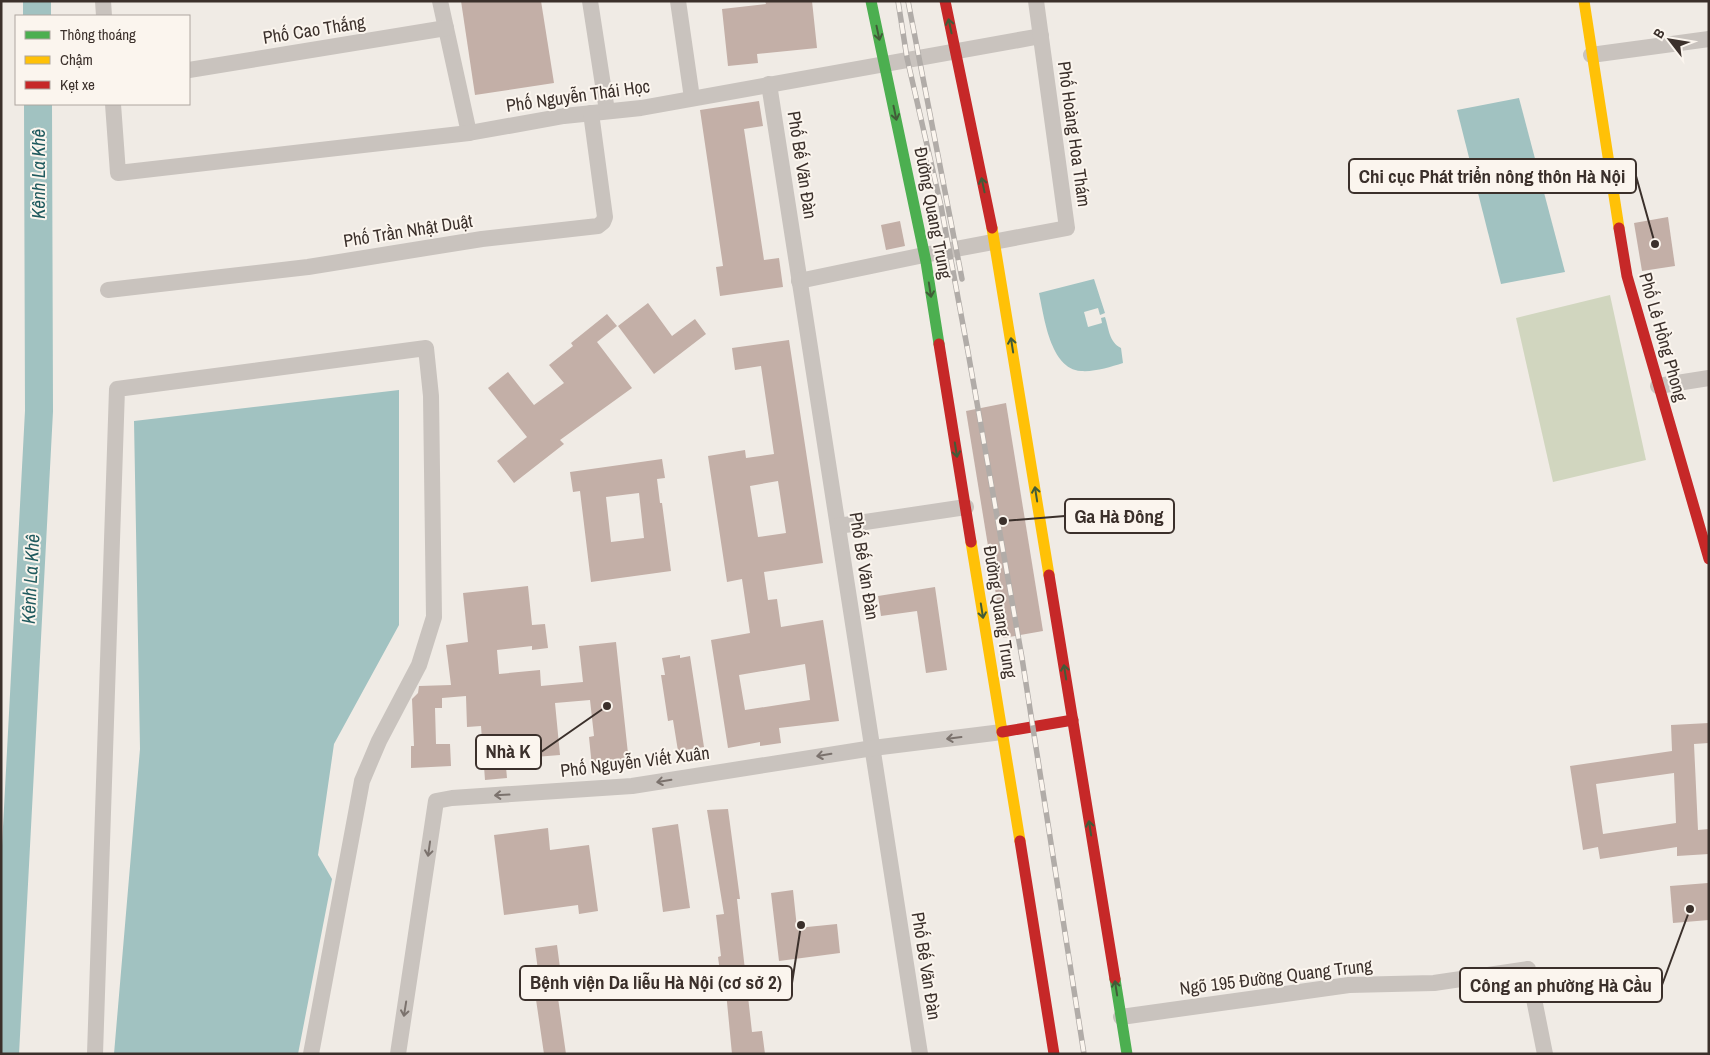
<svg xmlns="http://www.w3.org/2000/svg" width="1710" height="1055" viewBox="0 0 1710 1055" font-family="'Archivo Narrow',sans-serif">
	<rect width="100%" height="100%" fill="#f0ebe5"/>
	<polygon fill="#d1d6bf" points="1610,295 1646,460 1553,482 1516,318"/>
	<g fill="#a1c2c1">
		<polygon points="1519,98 1565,272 1501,284 1457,110"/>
		<path d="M1094,279L1105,313L1100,315L1098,308L1084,312L1088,327L1102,323L1101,318L1105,317C1109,329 1109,342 1121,348L1123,363C1110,367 1095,372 1081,371C1050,369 1044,316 1039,293Z"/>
		<polygon points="399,390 399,625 334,744 318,855 332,879 298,1054 114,1054 140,749 134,421"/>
	</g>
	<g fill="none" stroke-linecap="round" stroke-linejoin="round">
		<g stroke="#a1c2c1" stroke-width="28">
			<polyline points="37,1 37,16"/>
			<polyline points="5,1054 39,411 38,104"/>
		</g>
	</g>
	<g fill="#c3afa7" fill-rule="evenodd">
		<polygon points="461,1 541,1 554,83 475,95"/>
		<polygon points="765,1 812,1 817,48 757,54 758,63 728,66 722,9 766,4"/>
		<polygon points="759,101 763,126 744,129 764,260 779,258 783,287 720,296 716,267 723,266 700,110"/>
		<polygon points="1668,217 1675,266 1642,271 1634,223"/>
		<polygon points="900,221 905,246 886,250 881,225"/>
		<polygon points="648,303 672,336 695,319 706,334 654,374 618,326"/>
		<polygon points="607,314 617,326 597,342 632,388 560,440 564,444 514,483 497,461 527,437 488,388 508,372 534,405 564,383 549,365 573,346 571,343"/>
		<path d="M789,340L823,563L764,572L768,600L777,599L781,627L823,620L839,721L779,728L781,743L760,746V742L728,748L711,640L750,633L742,579L727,582L708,456L745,450L746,458L774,454L761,366L735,370L732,348ZM778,481L786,533L758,537L750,486ZM805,664L810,700L745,710L739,675Z"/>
		<polygon points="1006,403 1043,631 1003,638 966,411"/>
		<path d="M662,459L665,478L657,479L660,503H662L671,571L591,582L580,491L573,492L570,472ZM639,493L644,538L611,542L606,497Z"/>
		<polygon points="528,586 532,625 545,624 548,648 532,650 532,646 497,650 499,674 540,670 541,686 583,682 579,646 616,642 629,763 592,767 589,737 594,736 590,700 555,703 560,755 535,757 534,754 505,756 507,778 485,780 481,726 467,727 466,696 442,698 442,708 435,708 436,744 450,744 451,766 411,768 411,746 414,746 412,699 418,693 419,686 451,685 446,645 468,642 463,593"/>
		<polygon points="935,587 947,670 926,673 917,611 881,616 878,596"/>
		<polygon points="680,655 680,658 690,656 704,747 678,751 673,720 668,721 661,675 665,675 662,658"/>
		<path d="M1709,723V743L1694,744L1698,830L1709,829V854L1677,856V847L1600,859L1598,847L1583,850L1570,766L1672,751L1671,725ZM1674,773L1676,823L1603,834L1596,784Z"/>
		<polygon points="728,809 740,899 737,899 752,1032 762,1031 765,1054 732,1054 724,971 720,972 718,957 721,956 716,915 724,914 707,810"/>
		<polygon points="678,824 690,908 663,912 652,828"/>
		<polygon points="548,828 550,850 589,845 598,911 579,914 578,905 504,915 494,835"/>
		<polygon points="1708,883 1709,920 1673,923 1670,886"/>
		<polygon points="793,890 797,928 837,924 840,953 779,961 771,893"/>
		<polygon points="557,945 562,983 556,984 566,1054 544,1054 534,986 540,985 535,948"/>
	</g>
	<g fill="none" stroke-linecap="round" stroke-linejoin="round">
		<g stroke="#c9c3be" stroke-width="16">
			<polyline points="103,1 104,16"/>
			<polyline points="440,1 469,133"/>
			<polyline points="590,1 607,111"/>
			<polyline points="678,1 692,98"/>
			<polyline points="1591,55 1709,39"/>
			<polyline points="189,70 446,28"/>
			<polyline points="769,84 920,1054"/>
			<polyline points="113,104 118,173 469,133 564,116 641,108 1041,36"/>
			<polyline points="799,281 924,255 1067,228 1036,1"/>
			<polyline points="108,290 308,267 482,239 598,226 603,222 605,217 591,113"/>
			<polyline points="1658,386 1709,378"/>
			<polyline points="838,526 966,507"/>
			<polyline points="1121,1017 1349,985 1434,983 1528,969 1545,1054"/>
			<polyline points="95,1054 117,389 426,348 431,396 434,617 419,665 379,741 362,781 311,1054"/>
			<polyline points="398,1054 436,801 452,798 632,786 873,748 1002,732"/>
		</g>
		<g stroke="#4caf50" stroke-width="11">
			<polyline points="871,1 926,262 939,344"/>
			<polyline points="1115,979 1127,1054"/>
		</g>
		<g stroke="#ffc107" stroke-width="11">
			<polyline points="1584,1 1619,228"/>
			<polyline points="992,228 1049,575"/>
			<polyline points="971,542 1020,841"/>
		</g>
		<g stroke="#c62828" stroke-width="11">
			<polyline points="945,1 992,228"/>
			<polyline points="1619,228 1627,276 1709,559"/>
			<polyline points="939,344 971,542"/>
			<polyline points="1049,575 1115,979"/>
			<polyline points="1002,732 1073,720"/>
			<polyline points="1020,841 1054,1054"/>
		</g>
		<defs>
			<g id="rail">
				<polyline points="898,1 907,58 941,206 968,352 1022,658 1084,1054"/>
				<polyline points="908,1 962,279"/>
			</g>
		</defs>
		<use href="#rail" stroke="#b1aca8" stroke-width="5.5"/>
		<use href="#rail" stroke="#fbf5ee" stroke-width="4" stroke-dasharray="11" stroke-linecap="butt"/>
	</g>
	<defs><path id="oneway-shaft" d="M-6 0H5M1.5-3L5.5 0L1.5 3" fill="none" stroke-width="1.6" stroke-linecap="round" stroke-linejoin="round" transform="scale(1.25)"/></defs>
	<g stroke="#415c38">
		<use href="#oneway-shaft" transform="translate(950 26) rotate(-102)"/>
		<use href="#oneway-shaft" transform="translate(878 33) rotate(78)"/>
		<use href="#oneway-shaft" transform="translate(895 113) rotate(78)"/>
		<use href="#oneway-shaft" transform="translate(983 185) rotate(-102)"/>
		<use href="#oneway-shaft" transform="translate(930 290) rotate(81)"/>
		<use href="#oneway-shaft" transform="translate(1012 345) rotate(-99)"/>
		<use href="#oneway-shaft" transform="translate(956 450) rotate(81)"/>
		<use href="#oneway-shaft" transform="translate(1036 494) rotate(-99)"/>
		<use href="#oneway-shaft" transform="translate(982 611) rotate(81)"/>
		<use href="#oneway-shaft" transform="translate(1065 672) rotate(-99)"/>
		<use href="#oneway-shaft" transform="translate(1090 828) rotate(-99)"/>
		<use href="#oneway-shaft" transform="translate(1116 988) rotate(-99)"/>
	</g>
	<g stroke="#7b726d">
		<use href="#oneway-shaft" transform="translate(954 738) rotate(173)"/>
		<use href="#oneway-shaft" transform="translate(824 755) rotate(171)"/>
		<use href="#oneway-shaft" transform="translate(664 781) rotate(171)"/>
		<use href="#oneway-shaft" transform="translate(502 795) rotate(177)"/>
		<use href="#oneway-shaft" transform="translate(429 849) rotate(98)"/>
		<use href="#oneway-shaft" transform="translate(405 1009) rotate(99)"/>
	</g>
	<g text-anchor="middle" stroke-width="4" stroke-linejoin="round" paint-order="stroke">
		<g font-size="18" fill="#3b302b" stroke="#fbf5ee">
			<text transform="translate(314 30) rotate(-9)" y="6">Phố Cao Thắng</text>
			<text transform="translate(578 96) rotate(-8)" y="6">Phố Nguyễn Thái Học</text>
			<text transform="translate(1074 134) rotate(82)" y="6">Phố Hoàng Hoa Thám</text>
			<text transform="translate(802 165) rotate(81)" y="6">Phố Bế Văn Đàn</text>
			<text transform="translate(933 213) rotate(79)" y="6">Đường Quang Trung</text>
			<text transform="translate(408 231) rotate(-9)" y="6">Phố Trần Nhật Duật</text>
			<text transform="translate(1663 337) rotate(74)" y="6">Phố Lê Hồng Phong</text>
			<text transform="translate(864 566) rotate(81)" y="6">Phố Bế Văn Đàn</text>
			<text transform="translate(1000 612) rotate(81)" y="6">Đường Quang Trung</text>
			<text transform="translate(635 762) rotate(-7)" y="6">Phố Nguyễn Viết Xuân</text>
			<text transform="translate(926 966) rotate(81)" y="6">Phố Bế Văn Đàn</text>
			<text transform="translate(1276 977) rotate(-7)" y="6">Ngõ 195 Đường Quang Trung</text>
		</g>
		<g font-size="19" font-style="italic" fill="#1f5a5e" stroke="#fbf5ee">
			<text transform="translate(38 174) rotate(-90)" y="7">Kênh La Khê</text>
			<text transform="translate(30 579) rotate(-87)" y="7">Kênh La Khê</text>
		</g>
	</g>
	<path fill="none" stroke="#3b302b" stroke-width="2" d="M1655 244L1636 176M1003 521L1065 516M607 706L541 752M801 925L792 983M1690 909L1662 985"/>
	<g fill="#3b302b" stroke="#fbf5ee" stroke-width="2">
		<circle cx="1655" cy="244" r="5"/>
		<circle cx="1003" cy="521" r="5"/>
		<circle cx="607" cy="706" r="5"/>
		<circle cx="801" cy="925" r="5"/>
		<circle cx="1690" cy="909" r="5"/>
	</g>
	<g fill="#fbf5ee" stroke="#3b302b" stroke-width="2">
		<rect x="1349" y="159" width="287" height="34" rx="5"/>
		<rect x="1065" y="499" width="109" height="34" rx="5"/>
		<rect x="476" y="735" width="65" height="34" rx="5"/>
		<rect x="520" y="966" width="272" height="34" rx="5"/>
		<rect x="1460" y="968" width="202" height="34" rx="5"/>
	</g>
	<g font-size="19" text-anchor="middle" font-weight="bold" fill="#3b302b">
		<text x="1492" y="183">Chi cục Phát triển nông thôn Hà Nội</text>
		<text x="1119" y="523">Ga Hà Đông</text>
		<text x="508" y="758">Nhà K</text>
		<text x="656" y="989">Bệnh viện Da liễu Hà Nội (cơ sở 2)</text>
		<text x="1561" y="992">Công an phường Hà Cầu</text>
	</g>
	<rect width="1710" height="1055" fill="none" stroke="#3b302b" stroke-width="5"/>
	<rect x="15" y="15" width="175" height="90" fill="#fbf5ee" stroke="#aea6a0"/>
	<rect x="25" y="31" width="25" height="8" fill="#4caf50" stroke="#aea6a0"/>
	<text x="60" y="40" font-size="15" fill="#3b302b">Thông thoáng</text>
	<rect x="25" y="56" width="25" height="8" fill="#ffc107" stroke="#aea6a0"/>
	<text x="60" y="65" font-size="15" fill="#3b302b">Chậm</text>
	<rect x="25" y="81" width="25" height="8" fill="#c62828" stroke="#aea6a0"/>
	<text x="60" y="90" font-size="15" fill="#3b302b">Kẹt xe</text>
	<g transform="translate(1670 40) rotate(301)" stroke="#fbf5ee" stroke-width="4" paint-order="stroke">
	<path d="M0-4L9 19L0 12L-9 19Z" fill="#3b302b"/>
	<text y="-8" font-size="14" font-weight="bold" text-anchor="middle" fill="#3b302b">B</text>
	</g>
</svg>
